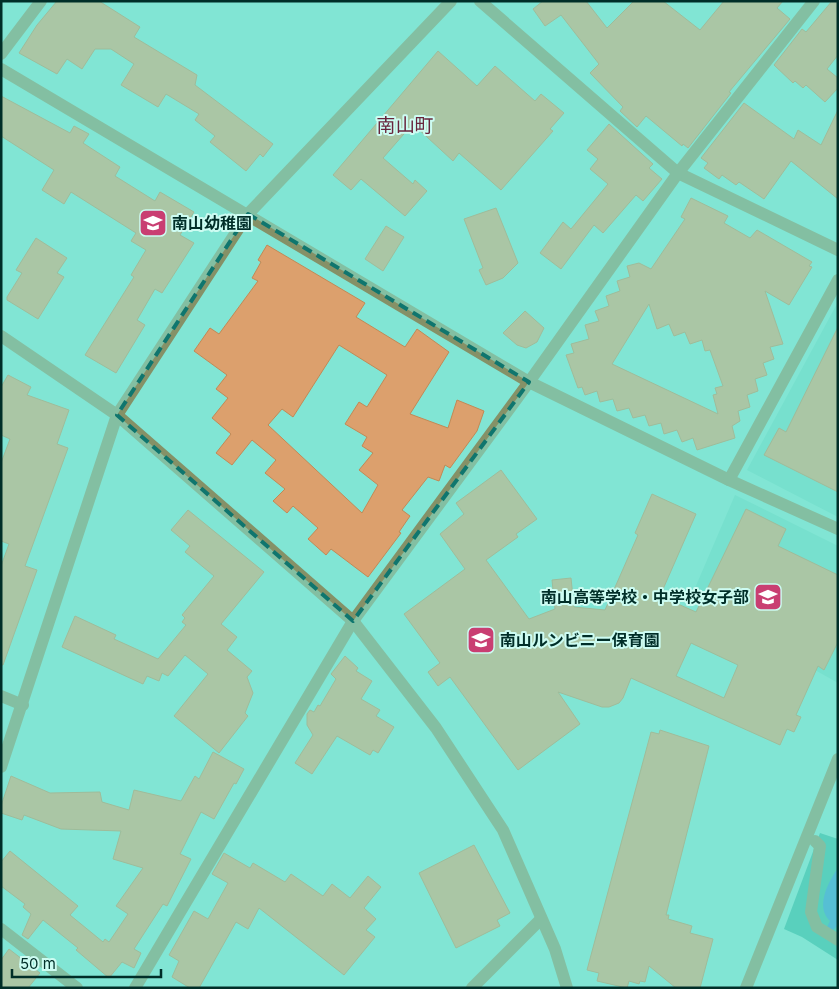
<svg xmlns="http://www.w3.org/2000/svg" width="839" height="989" viewBox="0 0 839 989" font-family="Inter,'Noto Sans JP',sans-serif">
	<rect width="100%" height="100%" fill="#81e5d4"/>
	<g fill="#6ad9c7">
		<polygon points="838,302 838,517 747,470"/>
		<polygon points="735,495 838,546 838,683 700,605 695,588"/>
	</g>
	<polygon fill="#28b6a3" points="820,833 838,839 838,960 802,937 784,929"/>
	<path fill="#2391d4" d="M838,868V925L831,932L826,929L830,921C815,907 828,882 838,868Z"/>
	<g fill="#dca06d" stroke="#c28955" fill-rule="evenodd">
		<polygon points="57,1 99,1 140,27 134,37 197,75 195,85 273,144 263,157 260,154 246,171 210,142 215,136 195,120 199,114 166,94 158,107 121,85 134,64 111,49 95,49 82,69 67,59 57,74 19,53 37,25"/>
		<polygon points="543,1 586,1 607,28 634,1 663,1 700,30 724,1 783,1 777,8 790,19 729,92 731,93 688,148 683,144 682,146 646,116 637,127 620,111 623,107 590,73 599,64 561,15 545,26 533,9"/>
		<polygon points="832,1 838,1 838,55 827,69 838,78 838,88 825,102 806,85 803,88 795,81 793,83 774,65 802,29 806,32"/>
		<polygon points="438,51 477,86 495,66 535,101 541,94 564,113 550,129 553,131 501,190 459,153 453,161 415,126 412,129 410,127 383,158 413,184 415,180 427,191 405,216 361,179 351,190 333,175"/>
		<polygon points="1,96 70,133 74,126 89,134 83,143 120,167 115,176 155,201 160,192 194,212 180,235 194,243 162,293 155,289 137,320 145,325 116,373 85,355 134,277 131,275 146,250 131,241 136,233 71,192 64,204 42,190 54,170 1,136"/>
		<polygon points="744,103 794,139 798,130 821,145 838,110 838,199 791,161 764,199 739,182 736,185 722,175 719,179 704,168 708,163 701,158"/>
		<polygon points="609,124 653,164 649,168 662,179 643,201 636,195 603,233 594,225 561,269 540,253 563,222 571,229 608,184 590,169 598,159 587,150"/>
		<path d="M691,198L728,216L724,223L750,238L757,230L812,262L809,266L812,267L789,305L765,291L783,344L770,347L774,359L763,363L767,375L755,379L758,391L747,395L750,407L738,411L740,421L732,426L735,438L697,450L693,438L682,442L677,430L664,434L661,423L649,426L645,415L633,418L629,408L617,411L613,399L600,402L597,391L585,395L582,387L578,388L566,355L574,353L571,344L589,339L585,325L599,321L595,311L609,306L606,296L620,291L617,281L630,277L627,266L639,263L651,269L685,219L681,217ZM649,304L657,329L669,324L674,336L685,332L690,344L702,340L705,351L710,350L723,386L715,388L717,394L713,395L718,414L612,364Z"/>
		<polygon points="496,208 518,263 503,278 486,285 479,270 483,268 464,219"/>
		<polygon points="386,226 404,237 383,271 365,259"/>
		<polygon points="36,238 67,258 57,273 64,277 38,319 7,300 7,297 22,273 16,270"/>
		<path d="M267,245L365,303L356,317L405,347L417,329L449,352L410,414L448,428L457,400L484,411L477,431L450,468L445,465L439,481L428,477L402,510L410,516L399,532L401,533L368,577L331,549L326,555L308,539L318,528L293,506L287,513L273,501L285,489L265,473L276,460L252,440L232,465L216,453L231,434L212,418L228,398L216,389L227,375L194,351L210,328L219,334L258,281L252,278L261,262L258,260ZM339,345L387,375L367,407L359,402L345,424L367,437L362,446L373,453L359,470L378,485L362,513L268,425L282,409L293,417Z"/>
		<polygon points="525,311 544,328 537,342 526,348 517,345 503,333"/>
		<polygon points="838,327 838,492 764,455 779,428 786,432"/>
		<polygon points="8,375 31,387 27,395 69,410 57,444 68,448 25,566 37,570 3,665 1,665 1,566 9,544 1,541 1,463 10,439 1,435 1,387"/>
		<path d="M501,470L537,519L516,534L518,537L486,560L529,619L555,609L552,580L571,578L574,607L605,610L638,535L635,533L652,494L696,514L660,596L696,612L746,509L786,529L778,546L838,575V642L824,670L818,666L796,715L801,717L794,732L787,729L780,745L631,678L623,698L619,703L609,707H602L558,692L580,724L518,770L450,677L438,686L428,672L440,663L404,614L465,569L440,534L464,514L456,503ZM691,643L738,665L724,698L676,676Z"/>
		<polygon points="188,510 264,572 221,624 237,637 227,650 252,671 247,677 253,693 245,713 248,716 219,753 174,716 208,674 185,655 168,676 162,673 159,681 147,676 143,684 62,647 75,616 116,635 114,639 158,659 186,625 182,622 185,618 182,615 214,576 185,552 190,546 171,530"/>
		<polygon points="345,656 358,668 356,671 372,681 361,699 380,710 376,716 394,727 378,753 373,750 370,755 337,736 312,774 295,763 313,735 307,725 307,714 310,710 314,712 318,705 320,706 336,679 331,674"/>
		<polygon points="660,730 709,746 666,915 669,915 668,919 692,926 690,933 713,939 700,988 676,988 649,966 645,982 640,981 639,984 629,981 627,988 597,981 599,973 587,970 651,732 659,734"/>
		<polygon points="213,752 244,769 236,784 234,783 214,819 201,812 180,854 191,859 167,906 163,904 134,949 141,953 134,968 122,962 109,978 76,950 78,948 43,920 28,939 22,935 31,914 23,907 25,904 1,886 1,862 10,851 78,906 70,915 103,942 105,939 109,942 128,914 116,906 143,868 113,859 121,831 61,829 24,815 22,820 1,813 1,806 11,776 50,793 100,792 102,802 129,810 134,790 181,801 195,776 199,779"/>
		<polygon points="474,845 510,913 497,920 500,926 456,948 419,873"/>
		<polygon points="224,853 250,868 253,863 285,882 291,874 323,896 332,884 350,898 368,876 381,887 364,908 376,919 366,930 375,937 344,975 259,908 248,929 236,922 199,988 190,988 172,977 179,961 169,955 194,911 208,919 228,883 212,874"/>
		<polygon points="9,949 40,973 28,988 1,988 1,960"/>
	</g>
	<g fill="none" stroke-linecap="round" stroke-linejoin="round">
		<g stroke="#859167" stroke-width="12">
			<polyline points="480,1 678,173 838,250"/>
			<polyline points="1,54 41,1"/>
			<polyline points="1,69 529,382 729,480 838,529"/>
			<polyline points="1,336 117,415 353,621 436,728 503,830 555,949 567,988"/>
			<polyline points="729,480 838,280"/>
			<polyline points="1,696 23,705"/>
			<polyline points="1,767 117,415 248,214 451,1"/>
			<polyline points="815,841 820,846 811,912 817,927 838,940"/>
			<polyline points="1,929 77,988"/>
			<polyline points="135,988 353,621 529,382 678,173 814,1"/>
			<polyline points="472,988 541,919"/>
			<polyline points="746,988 838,759"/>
		</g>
	</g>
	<path d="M0 0H839V989H0ZM248,214L529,382L353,621L117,415Z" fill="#81e5d4" fill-opacity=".55" fill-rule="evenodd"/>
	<path fill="none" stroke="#0f766e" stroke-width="4" stroke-dasharray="10 6" stroke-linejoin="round" d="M248,214L529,382L353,621L117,415Z"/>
	<defs>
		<symbol id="school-square" viewBox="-11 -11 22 22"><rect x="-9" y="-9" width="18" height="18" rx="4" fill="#c93e72" stroke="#cdfcf2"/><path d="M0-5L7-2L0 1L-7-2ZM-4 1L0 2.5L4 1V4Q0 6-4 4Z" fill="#fff"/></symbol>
	</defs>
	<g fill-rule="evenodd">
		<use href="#school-square" x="137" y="207" width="32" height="32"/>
		<use href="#school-square" x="752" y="581" width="32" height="32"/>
		<use href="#school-square" x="465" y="624" width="32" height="32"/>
	</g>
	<g text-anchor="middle" stroke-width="4" stroke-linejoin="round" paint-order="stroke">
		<g font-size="16" font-weight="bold" fill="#002e28" stroke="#cdfcf2" text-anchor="start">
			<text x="172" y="229">南山幼稚園</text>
			<text x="749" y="603" text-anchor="end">南山高等学校・中学校女子部</text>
			<text x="500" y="646">南山ルンビニー保育園</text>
		</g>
		<g font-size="19" fill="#68243c" stroke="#cdfcf2">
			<text x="405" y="132">南山町</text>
		</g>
	</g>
	<rect width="839" height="989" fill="none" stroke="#002e28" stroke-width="5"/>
	<path d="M12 969v8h149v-8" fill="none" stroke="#002e28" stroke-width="2.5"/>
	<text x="20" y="969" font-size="15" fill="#002e28" stroke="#cdfcf2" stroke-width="4" paint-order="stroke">50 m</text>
</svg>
